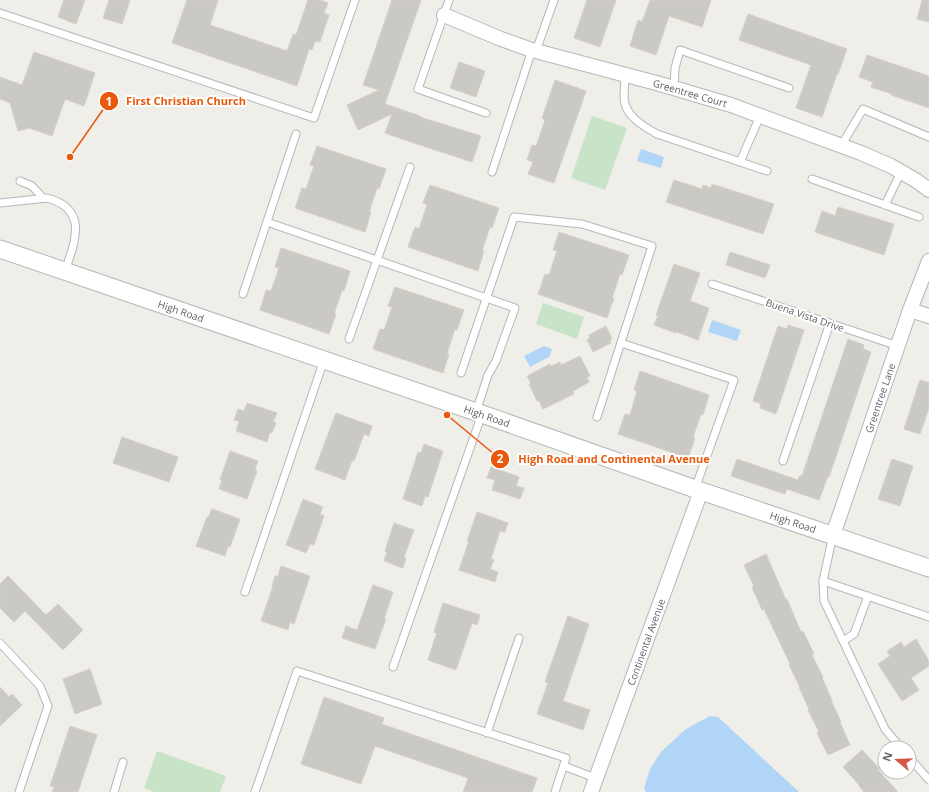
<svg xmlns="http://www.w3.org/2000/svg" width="929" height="792" viewBox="0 0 929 792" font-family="'Open Sans',sans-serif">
	<rect width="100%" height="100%" fill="#efeee8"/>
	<g fill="#c7e4c8">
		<polygon points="592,116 627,128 605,190 571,178"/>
		<polygon points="543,303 584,317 577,339 536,324"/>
		<polygon points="157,751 226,776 220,792 154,792 144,788"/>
	</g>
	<g fill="#b1d5f6">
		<polygon points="641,149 664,157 661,168 637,161"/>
		<polygon points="712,320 741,330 737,341 708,332"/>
		<polygon points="544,346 552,349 549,357 530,367 524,356"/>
		<polygon points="710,716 718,717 799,792 646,792 644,788 650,769 661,752 686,729"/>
	</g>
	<g fill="#cbc9c4" stroke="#d3d0c6">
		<polygon points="64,0 85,0 76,24 58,17"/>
		<polygon points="109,0 130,0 122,24 103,18"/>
		<polygon points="187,0 218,0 210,25 287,51 293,34 296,35 308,0 319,0 328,3 324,13 329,15 320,42 315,41 312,50 309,49 297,86 172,43"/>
		<polygon points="392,0 421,0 385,104 420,116 420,117 481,136 472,162 417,144 385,133 392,114 358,130 347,105 379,90 363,85 372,59"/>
		<polygon points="587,0 616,0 600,47 574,38"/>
		<polygon points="650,0 711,0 702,27 669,16 656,55 630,46 638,20 642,22"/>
		<polygon points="922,0 929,0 929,22 917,19"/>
		<polygon points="748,14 847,49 838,74 837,74 822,117 796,108 811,65 739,40"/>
		<polygon points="34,52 95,73 84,106 65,99 52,136 29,128 18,131 10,103 0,99 0,77 22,85"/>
		<polygon points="867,55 929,76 929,108 891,95 892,94 871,87 873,82 859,77"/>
		<polygon points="459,62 485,71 476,97 450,88"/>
		<polygon points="555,80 586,91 554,183 528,174 533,162 527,160 532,145 536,146 545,120 542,118"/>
		<polygon points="317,146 386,169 379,189 377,188 369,212 371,212 365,232 295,208 302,188 306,189 314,166 310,165"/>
		<polygon points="674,180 702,189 703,185 711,188 712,184 774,204 763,234 666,202"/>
		<polygon points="430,185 499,208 492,228 490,227 482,251 484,251 478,271 408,247 415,227 419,229 427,205 423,203"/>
		<polygon points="838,207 894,224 884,255 815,232 822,211 835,216"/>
		<polygon points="559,232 629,255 622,275 620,274 612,298 614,298 607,318 538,294 545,274 549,275 557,251 553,250"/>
		<polygon points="281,248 350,271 344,291 342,290 334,314 336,314 329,334 260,310 266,290 271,291 279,268 275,267"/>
		<polygon points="730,252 770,265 765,278 726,265"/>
		<polygon points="674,264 700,273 690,301 709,308 698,340 677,332 676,333 654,325 658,316 656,315"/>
		<polygon points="395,287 464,310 457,330 455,329 447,353 449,354 443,373 373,349 380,329 384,330 392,307 388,306"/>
		<polygon points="788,325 804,330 776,414 760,408 761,404 753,401 778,326 787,329"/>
		<polygon points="606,326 612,339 610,340 611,343 593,352 587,340 590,338 589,335"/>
		<polygon points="848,339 864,345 863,349 871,352 829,477 828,476 819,500 787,489 785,494 731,476 737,459 798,480 800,475 802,476"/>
		<polygon points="580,356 590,376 587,377 589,382 573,391 574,394 543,409 539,401 537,401 529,384 531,383 527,376 550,364 551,366 560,362 561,365"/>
		<polygon points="640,371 709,395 703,415 701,414 693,437 695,438 688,458 618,434 625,414 630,415 637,391 634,390"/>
		<polygon points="920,380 929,383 929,408 920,434 904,429"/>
		<polygon points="247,403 277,413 273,422 276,423 272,433 270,432 267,442 236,431 239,421 234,420 238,409 244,411"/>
		<polygon points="336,413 372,426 369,436 364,434 354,461 352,460 345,480 315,469"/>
		<polygon points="122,437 178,457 169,482 113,463"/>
		<polygon points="424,444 443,451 428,497 425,496 422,506 403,499 418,452 421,453"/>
		<polygon points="230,451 258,461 255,470 257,471 247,499 219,489 222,480 220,480"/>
		<polygon points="892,459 913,466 900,506 878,499"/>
		<polygon points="491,467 519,477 516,486 524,488 520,499 492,490 495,480 487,478"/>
		<polygon points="303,499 323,507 320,514 324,516 314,545 310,544 306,553 286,545"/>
		<polygon points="212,509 240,519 230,547 228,546 225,556 196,546 207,517 208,518"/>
		<polygon points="477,512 508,523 505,532 500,531 491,559 494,560 490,569 498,572 495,582 459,570 469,541 467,541"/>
		<polygon points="394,523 414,530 404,557 406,558 403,568 384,561 387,552 385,551"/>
		<polygon points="766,554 786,600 787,599 801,632 803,631 814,654 812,655 823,677 822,678 832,700 831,700 841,722 840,722 850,745 828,755 817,733 819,732 808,710 809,709 799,687 800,687 789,665 790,664 764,609 762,610 752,587 754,586 744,565"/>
		<polygon points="281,566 310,576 294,624 290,622 288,630 261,621 273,586 272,586 275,576 278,576"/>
		<polygon points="8,576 46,615 58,604 83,630 63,650 25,611 14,622 0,608 0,584"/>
		<polygon points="373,585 393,592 384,619 386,619 375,649 342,638 346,626 357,630"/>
		<polygon points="443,603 480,615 477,625 472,623 456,670 428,660 434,641 437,633 434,632"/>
		<polygon points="568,616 589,624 563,701 590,710 583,730 537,714 548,683 545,682"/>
		<polygon points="916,639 929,661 929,666 911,678 919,690 902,701 878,664 890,656 887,651 901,642 904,647"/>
		<polygon points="90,669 102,704 75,714 63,679"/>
		<polygon points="0,687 9,697 12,694 22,705 0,726"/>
		<polygon points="324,697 384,718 382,724 537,778 532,792 463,792 468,778 375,746 361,784 301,764"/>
		<polygon points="70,726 97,735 78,792 52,792 54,787 50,786"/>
		<polygon points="862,750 880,769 878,770 898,792 864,792 859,786 860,786 843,767"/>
	</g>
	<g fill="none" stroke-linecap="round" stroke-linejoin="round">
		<defs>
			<g id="service">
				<polyline points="449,0 418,89 486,113"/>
				<polyline points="0,13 314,118 355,0"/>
				<polyline points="536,51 554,0"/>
				<path d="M625,75C625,82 624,90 624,98C625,116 643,126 657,134L767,171"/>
				<polyline points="674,89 675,68 680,50 789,88"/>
				<polyline points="841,146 863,109 929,137"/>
				<polyline points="740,162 760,116"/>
				<polyline points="492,172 532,50"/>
				<polyline points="812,179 919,217"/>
				<polyline points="20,181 32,186 43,198"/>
				<path d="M0,203L47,198C89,209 75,242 65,271"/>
				<polyline points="885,205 901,172"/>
				<polyline points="267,222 515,308 496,361 488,375 476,412"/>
				<polyline points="712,284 898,346"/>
				<polyline points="243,294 296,134"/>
				<polyline points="349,339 410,167"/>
				<polyline points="621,343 734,380 695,489"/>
				<polyline points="461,373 514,217 582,224 652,246 597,417"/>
				<polyline points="783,461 830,323"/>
				<polyline points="833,535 823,581 824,601 885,729 901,748"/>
				<polyline points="823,581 929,617"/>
				<polyline points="245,592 324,360"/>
				<polyline points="843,641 854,634 868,596"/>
				<polyline points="0,643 40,686 48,706 19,792"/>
				<polyline points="393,667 482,414"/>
				<polyline points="487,733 519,638"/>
				<polyline points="909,757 929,780"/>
				<polyline points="564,766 595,778"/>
				<polyline points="114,792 123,762"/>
				<polyline points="255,792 297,671 566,758 555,792"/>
			</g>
			<g id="minor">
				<polyline points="444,15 501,39 532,50 660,84 731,105 861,153 891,166 917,181 929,190"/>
				<polyline points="910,310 929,316"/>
				<polyline points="833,535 910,310 929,261"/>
				<polyline points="591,792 701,491"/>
			</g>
			<polyline id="tertiary" points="0,249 482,414 701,491 929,568"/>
		</defs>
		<use href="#service" stroke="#b5b7ba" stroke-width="9"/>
		<use href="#minor" stroke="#b5b7ba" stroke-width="16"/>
		<use href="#tertiary" stroke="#b5b7ba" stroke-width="19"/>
		<use href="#service" stroke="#fff" stroke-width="7"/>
		<use href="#minor" stroke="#fff" stroke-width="14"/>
		<use href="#tertiary" stroke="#fff" stroke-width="17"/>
	</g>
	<g text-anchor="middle" stroke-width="4" stroke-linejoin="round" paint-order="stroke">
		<g font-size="10" fill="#5f6266" stroke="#fff">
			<text transform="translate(690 93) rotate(16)" y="4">Greentree Court</text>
			<text transform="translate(181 311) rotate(19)" y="4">High Road</text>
			<text transform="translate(805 315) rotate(19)" y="4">Buena Vista Drive</text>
			<text transform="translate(880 398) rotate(-71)" y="4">Greentree Lane</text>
			<text transform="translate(487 416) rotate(19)" y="4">High Road</text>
			<text transform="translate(793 522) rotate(18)" y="4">High Road</text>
			<text transform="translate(646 642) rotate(-70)" y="4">Continental Avenue</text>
		</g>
	</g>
	<path fill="none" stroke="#e8590c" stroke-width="1.5" d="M70 157L109 101M447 415L500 459"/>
	<g fill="#e8590c" stroke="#fff" stroke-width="1.5">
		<circle cx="70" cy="157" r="4"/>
		<circle cx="447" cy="415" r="4"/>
		<circle cx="109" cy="101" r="10"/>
		<circle cx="500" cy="459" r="10"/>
	</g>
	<g font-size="12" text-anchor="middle" font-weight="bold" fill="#fff">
		<text x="109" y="106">1</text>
		<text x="500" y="463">2</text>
	</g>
	<g font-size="11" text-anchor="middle" font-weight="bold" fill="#e8590c" stroke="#fff" stroke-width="4" stroke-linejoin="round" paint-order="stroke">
		<text x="186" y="105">First Christian Church</text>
		<text x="614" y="463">High Road and Continental Avenue</text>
	</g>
	<g transform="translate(897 760) rotate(289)"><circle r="19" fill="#ffffff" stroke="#bfc0c2"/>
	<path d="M0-3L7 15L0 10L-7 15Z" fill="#d75746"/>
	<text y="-6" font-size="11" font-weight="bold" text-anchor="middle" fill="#5f6266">N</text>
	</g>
</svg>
